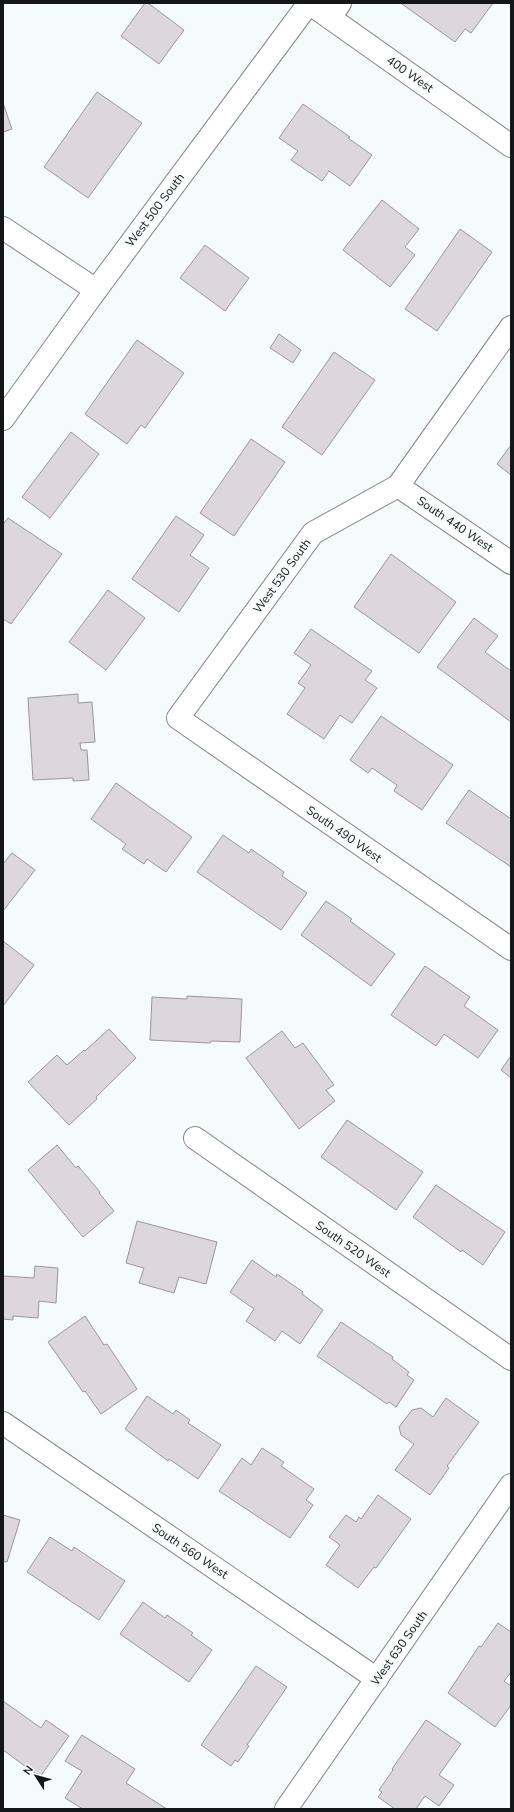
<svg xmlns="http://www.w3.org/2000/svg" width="514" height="1812" viewBox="0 0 514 1812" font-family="'Nunito Sans',sans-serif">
	<rect width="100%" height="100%" fill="#f5fafb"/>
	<g fill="#dbd7da" stroke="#9a9699">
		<polygon points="145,3 148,3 184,30 159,64 121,36"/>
		<polygon points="403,3 493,3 471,33 465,29 455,42 402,4"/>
		<polygon points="97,92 142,123 88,198 44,167"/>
		<polygon points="3,103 12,129 3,132"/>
		<polygon points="303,104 350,137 348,138 372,155 350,186 329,171 322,181 291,160 298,151 279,138"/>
		<polygon points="382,200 419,229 405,247 415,255 390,287 343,250"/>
		<polygon points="460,229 492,252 437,331 405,309"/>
		<polygon points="205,245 249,278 225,311 180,278"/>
		<polygon points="279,334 301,350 293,363 270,348"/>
		<polygon points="137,340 184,373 145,428 141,425 127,444 85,414"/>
		<polygon points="334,352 375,380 322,455 282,427"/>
		<polygon points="71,432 99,454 50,518 22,497"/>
		<polygon points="251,439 285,462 234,536 200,513"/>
		<polygon points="511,445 511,475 497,464"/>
		<polygon points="176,516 204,535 190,555 209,568 179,612 132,579"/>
		<polygon points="8,518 62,554 11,624 3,619 3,524"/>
		<polygon points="391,554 456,602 419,653 354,607"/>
		<polygon points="108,590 145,618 106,670 69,642"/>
		<polygon points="474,618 498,636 485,652 511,671 511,722 437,667"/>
		<polygon points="311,629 372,671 365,680 377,688 352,723 340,715 324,739 287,714 305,688 298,683 311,665 294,653"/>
		<polygon points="78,694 78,703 92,702 95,742 80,743 81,750 87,750 89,780 73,781 73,778 33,780 28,698"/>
		<polygon points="381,716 453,765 422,810 394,791 397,785 372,768 368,773 350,760"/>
		<polygon points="116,783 192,837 166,872 147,859 144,864 122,849 126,844 91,819"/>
		<polygon points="469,790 511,819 511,867 446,823"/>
		<polygon points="223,835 249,853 251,849 284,872 282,876 307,893 281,930 197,872"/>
		<polygon points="12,853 35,870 3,911 3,864"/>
		<polygon points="326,901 352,919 350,921 395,954 371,986 301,935"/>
		<polygon points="3,941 34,965 3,1006"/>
		<polygon points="425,966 470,997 464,1006 498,1030 478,1058 444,1034 436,1046 391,1015"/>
		<polygon points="187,996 242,999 240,1042 211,1041 210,1043 150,1040 152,997 187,999"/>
		<polygon points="109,1029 136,1058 96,1097 97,1099 69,1125 28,1082 57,1055 67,1065 84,1050 85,1051"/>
		<polygon points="282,1031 295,1048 303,1043 334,1085 326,1090 335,1101 299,1129 246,1058"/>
		<polygon points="511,1056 511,1078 501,1070"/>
		<polygon points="347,1120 423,1172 396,1210 321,1157"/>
		<polygon points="57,1145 76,1168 78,1166 100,1192 99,1193 114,1211 83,1237 28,1170"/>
		<polygon points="436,1185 505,1232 483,1265 462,1250 461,1252 413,1217"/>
		<polygon points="137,1221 217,1242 206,1284 179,1277 174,1293 139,1283 144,1268 126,1263"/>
		<polygon points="252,1260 276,1277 277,1274 303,1292 302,1294 323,1310 300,1344 282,1331 275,1341 246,1321 254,1309 230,1292"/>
		<polygon points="35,1266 58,1268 56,1303 39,1301 38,1318 13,1316 13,1320 3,1319 3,1276 34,1278"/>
		<polygon points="85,1316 104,1345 107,1344 137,1389 101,1414 85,1391 83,1392 48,1342"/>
		<polygon points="341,1322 393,1357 392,1359 409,1372 407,1375 414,1380 396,1407 389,1402 387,1404 317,1356"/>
		<polygon points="147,1396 173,1414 176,1410 190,1420 188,1423 221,1445 198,1479 169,1459 168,1461 125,1429"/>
		<polygon points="446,1398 479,1422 447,1466 449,1468 430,1495 395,1470 414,1444 401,1435 399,1427 412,1410 421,1408 433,1417"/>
		<polygon points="262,1448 284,1462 281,1466 314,1489 306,1500 313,1505 290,1538 219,1491 242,1458 251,1465"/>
		<polygon points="378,1495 411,1519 376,1568 374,1567 358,1588 326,1565 340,1545 329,1537 346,1515 356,1522 359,1517 361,1519"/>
		<polygon points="3,1515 20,1520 7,1562 3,1561"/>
		<polygon points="50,1537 72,1551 74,1547 125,1581 99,1620 27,1572"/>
		<polygon points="143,1602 165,1618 167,1615 193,1633 191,1635 212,1650 189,1682 120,1634"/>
		<polygon points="498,1623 511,1632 511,1672 504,1681 511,1686 511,1705 495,1727 448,1693 479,1646 481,1647"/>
		<polygon points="256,1666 287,1687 247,1745 249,1746 238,1762 235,1760 231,1766 201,1745"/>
		<polygon points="3,1701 41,1728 46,1720 69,1736 40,1777 3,1750"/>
		<polygon points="426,1720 461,1744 439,1775 454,1785 439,1806 425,1796 416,1809 395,1809 378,1797 382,1792 379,1790 393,1770 392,1769"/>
		<polygon points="82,1735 135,1769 126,1783 167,1809 83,1809 65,1798 82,1771 65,1761"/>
	</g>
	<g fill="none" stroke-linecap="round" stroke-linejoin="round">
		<defs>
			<g id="minor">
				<polyline points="330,18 340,3"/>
				<polyline points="3,228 96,290"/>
				<polyline points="511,327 398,486 313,533 178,718 511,949"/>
				<polyline points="3,419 96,290 309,3"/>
				<polyline points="398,486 511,563"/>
				<polyline points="195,1138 511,1359"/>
				<polyline points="3,1423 377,1679"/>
				<polyline points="286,1809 511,1485"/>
			</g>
			<polyline id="secondary" points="309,3 511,146"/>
		</defs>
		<use href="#minor" stroke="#818586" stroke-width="24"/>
		<use href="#secondary" stroke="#818586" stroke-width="24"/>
		<use href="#minor" stroke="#fff" stroke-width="22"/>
		<use href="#secondary" stroke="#fff" stroke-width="22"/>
	</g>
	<g text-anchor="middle" stroke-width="3" stroke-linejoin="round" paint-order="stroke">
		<g font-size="12" fill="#151617" stroke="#f5fafb">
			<text transform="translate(410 74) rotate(35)" y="4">400 West</text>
			<text transform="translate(155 210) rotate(-53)" y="4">West 500 South</text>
			<text transform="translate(455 524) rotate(34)" y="4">South 440 West</text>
			<text transform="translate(282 576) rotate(-54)" y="4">West 530 South</text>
			<text transform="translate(344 834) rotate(35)" y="4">South 490 West</text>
			<text transform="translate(353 1249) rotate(35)" y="4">South 520 West</text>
			<text transform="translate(190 1551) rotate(34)" y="4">South 560 West</text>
			<text transform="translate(399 1648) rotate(-55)" y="4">West 630 South</text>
		</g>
	</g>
	<rect width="514" height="1812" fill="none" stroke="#151617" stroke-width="8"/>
	<g transform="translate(36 1776) rotate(306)" stroke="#f5fafb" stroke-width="3" paint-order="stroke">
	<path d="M0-3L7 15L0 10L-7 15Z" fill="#151617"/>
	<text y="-6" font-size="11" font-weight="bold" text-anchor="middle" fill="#151617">N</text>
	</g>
</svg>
